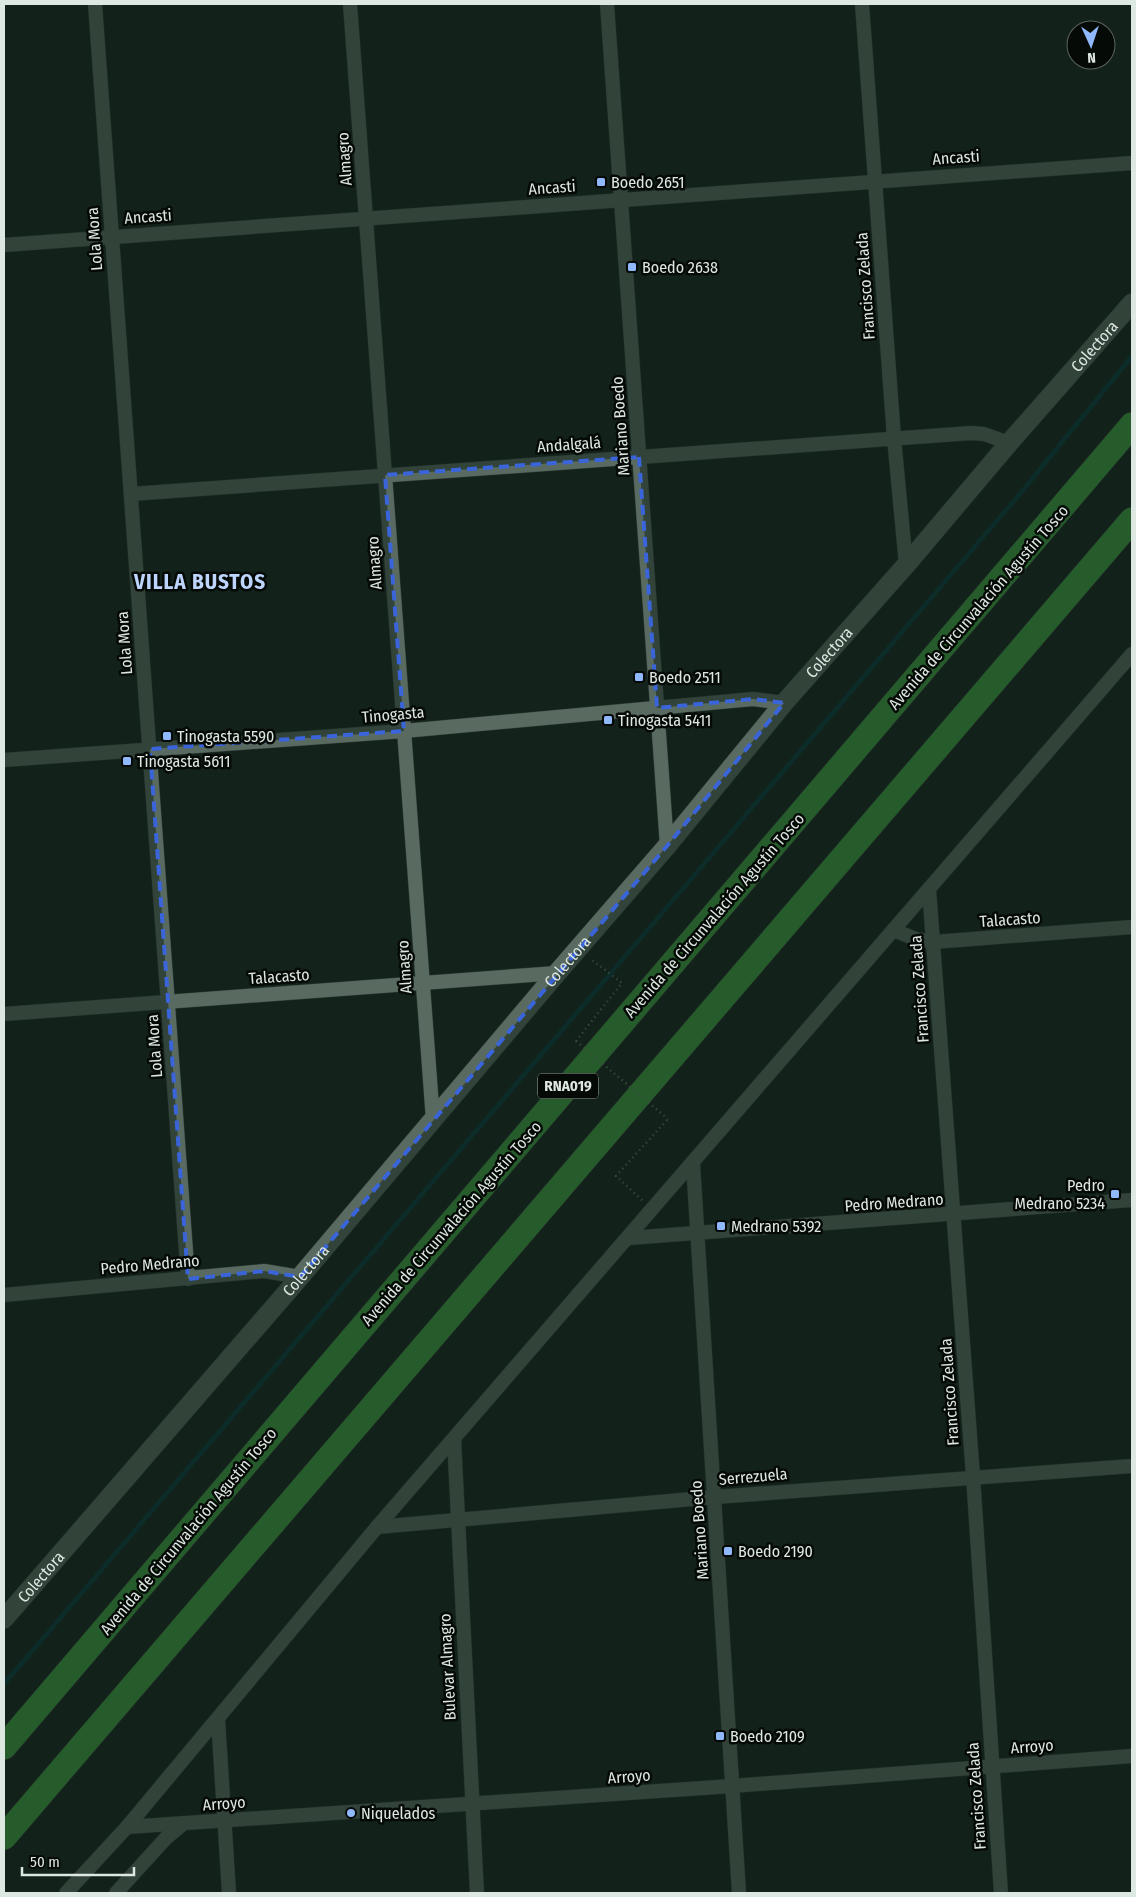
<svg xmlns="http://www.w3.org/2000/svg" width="1136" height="1897" viewBox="0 0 1136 1897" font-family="'Fira Sans Condensed',sans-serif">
	<rect width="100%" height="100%" fill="#13231b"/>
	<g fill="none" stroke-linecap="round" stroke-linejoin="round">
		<polyline stroke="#05393c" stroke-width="4.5" points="4,1684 1024,489 1132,356"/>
		<defs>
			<g id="street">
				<polyline points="95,4 188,1279"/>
				<polyline points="350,4 433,1120"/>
				<polyline points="607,4 667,846"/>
				<polyline points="862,4 894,438 906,565"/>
				<polyline points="4,245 1132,163"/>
				<polyline points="131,494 971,433 984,434 1009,443"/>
				<polyline points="4,760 404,731 753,699 784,703"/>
				<polyline points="929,889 973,1476 1001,1893"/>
				<polyline points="893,930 916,939 933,942 1132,927"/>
				<polyline points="4,1014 557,973"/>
				<polyline points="693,1164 739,1893"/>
				<polyline points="629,1238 1132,1200"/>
				<polyline points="4,1295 264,1271 300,1277"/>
				<polyline points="454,1439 477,1893"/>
				<polyline points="377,1527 715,1497 1132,1466"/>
				<polyline points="218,1719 229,1893"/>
				<polyline points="127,1827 732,1786 1132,1756"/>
				<polyline points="66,1893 127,1827 377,1527 1132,654"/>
				<polyline points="116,1893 166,1838 184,1823"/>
			</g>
			<g id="secondary">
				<path id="s1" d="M4,1619L300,1277L557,973L667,846L784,703L906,565L1009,443L1132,303"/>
			</g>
			<g id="highway">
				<polyline points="4,1747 1132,425"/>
				<polyline points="4,1837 1132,520"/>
			</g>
		</defs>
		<use href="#street" stroke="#323c36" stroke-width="15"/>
		<use href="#secondary" stroke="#323c36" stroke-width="20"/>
		<use href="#highway" stroke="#323c36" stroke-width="26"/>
		<g stroke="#738079" stroke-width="2.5" stroke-dasharray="1 4" stroke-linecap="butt">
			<polyline points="576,1041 622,983 591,959"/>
			<polyline points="642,1200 616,1176 668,1119"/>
		</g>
		<use href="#street" stroke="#596a61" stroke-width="14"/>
		<use href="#secondary" stroke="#596a61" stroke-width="19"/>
		<use href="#highway" stroke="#3fa13e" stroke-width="25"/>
		<polyline stroke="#738079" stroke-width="2.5" stroke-dasharray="1 4" stroke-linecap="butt" points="576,1041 668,1119"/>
	</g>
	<path d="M0 0H1136V1897H0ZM639,457L657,708L753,699L784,703L667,846L300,1277L264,1271L188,1279L150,749L404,731L385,475Z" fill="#13231b" fill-opacity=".55" fill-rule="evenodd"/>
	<path fill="none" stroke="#3a65da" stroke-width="4" stroke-dasharray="10 6" stroke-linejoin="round" d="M639,457L657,708L753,699L784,703L667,846L300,1277L264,1271L188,1279L150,749L404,731L385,475Z"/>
	<g fill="#8fb8fd" stroke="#050a07" stroke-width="2">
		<rect x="596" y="177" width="10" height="10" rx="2.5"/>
		<rect x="627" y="262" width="10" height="10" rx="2.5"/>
		<rect x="634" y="672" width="10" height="10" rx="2.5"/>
		<rect x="603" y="715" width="10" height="10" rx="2.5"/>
		<rect x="162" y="731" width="10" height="10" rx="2.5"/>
		<rect x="122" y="756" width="10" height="10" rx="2.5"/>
		<rect x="1110" y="1189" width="10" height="10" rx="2.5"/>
		<rect x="716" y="1221" width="10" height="10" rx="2.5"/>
		<rect x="723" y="1546" width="10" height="10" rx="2.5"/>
		<rect x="715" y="1731" width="10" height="10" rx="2.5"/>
		<circle cx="351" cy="1813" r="5"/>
	</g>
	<g text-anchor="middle" stroke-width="5" stroke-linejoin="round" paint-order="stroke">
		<rect fill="#050a07" stroke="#9da5a0" stroke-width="1" x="538" y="1073.5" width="60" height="25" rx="4"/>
		<g font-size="15" font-weight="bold" fill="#dee8e2">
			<text x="568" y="1091">RNA019</text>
		</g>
		<g font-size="16" fill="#dee8e2" stroke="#050a07">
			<text transform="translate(956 157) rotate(-4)" y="6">Ancasti</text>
			<text transform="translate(344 159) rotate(-94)" y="6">Almagro</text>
			<text transform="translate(552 187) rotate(-4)" y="6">Ancasti</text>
			<text transform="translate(148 216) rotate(-4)" y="6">Ancasti</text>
			<text transform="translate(94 239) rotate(-94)" y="6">Lola Mora</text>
			<text transform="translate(865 286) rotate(-94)" y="6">Francisco Zelada</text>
			<text dy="6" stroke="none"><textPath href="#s1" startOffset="1676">Colectora</textPath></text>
			<text transform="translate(620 426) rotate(-94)" y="6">Mariano Boedo</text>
			<text transform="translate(569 444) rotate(-4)" y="6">Andalgalá</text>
			<text transform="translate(374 563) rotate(-94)" y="6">Almagro</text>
			<text transform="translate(978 607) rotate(-49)" y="6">Avenida de Circunvalación Agustín Tosco</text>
			<text transform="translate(124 643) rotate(-94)" y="6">Lola Mora</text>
			<text dy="6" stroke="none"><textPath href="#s1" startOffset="1271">Colectora</textPath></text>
			<text transform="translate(393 714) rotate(-5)" y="6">Tinogasta</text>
			<text transform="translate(714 915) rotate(-49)" y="6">Avenida de Circunvalación Agustín Tosco</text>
			<text transform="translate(1010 919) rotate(-4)" y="6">Talacasto</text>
			<text dy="6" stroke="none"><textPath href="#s1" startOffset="866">Colectora</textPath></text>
			<text transform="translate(404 967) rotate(-94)" y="6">Almagro</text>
			<text transform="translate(279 976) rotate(-4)" y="6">Talacasto</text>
			<text transform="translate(919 989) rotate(-94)" y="6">Francisco Zelada</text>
			<text transform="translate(154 1046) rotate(-94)" y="6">Lola Mora</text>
			<text transform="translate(894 1202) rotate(-4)" y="6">Pedro Medrano</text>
			<text transform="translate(451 1223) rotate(-49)" y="6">Avenida de Circunvalación Agustín Tosco</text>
			<text transform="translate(150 1264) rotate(-5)" y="6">Pedro Medrano</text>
			<text dy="6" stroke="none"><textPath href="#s1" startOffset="461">Colectora</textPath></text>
			<text transform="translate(949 1392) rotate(-94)" y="6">Francisco Zelada</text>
			<text transform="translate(753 1476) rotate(-5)" y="6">Serrezuela</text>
			<text transform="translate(699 1530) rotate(-94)" y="6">Mariano Boedo</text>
			<text transform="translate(188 1531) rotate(-50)" y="6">Avenida de Circunvalación Agustín Tosco</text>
			<text dy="6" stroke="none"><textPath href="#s1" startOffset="56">Colectora</textPath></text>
			<text transform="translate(447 1667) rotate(-93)" y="6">Bulevar Almagro</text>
			<text transform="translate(1032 1746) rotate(-4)" y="6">Arroyo</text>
			<text transform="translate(629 1776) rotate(-4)" y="6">Arroyo</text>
			<text transform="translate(976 1796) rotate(-94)" y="6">Francisco Zelada</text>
			<text transform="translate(224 1803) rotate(-4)" y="6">Arroyo</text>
		</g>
		<g font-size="16" fill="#dee8e2" stroke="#050a07" text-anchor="start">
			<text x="611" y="188">Boedo 2651</text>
			<text x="642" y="273">Boedo 2638</text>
			<text x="649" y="683">Boedo 2511</text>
			<text x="618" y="726">Tinogasta 5411</text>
			<text x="177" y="742">Tinogasta 5590</text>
			<text x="137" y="767">Tinogasta 5611</text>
			<text x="1105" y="1191" text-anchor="end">Pedro<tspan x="1105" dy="18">Medrano 5234</tspan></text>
			<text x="731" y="1232">Medrano 5392</text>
			<text x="738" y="1557">Boedo 2190</text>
			<text x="730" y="1742">Boedo 2109</text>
			<text x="361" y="1819">Niquelados</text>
		</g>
		<g font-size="21" font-weight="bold" letter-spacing="1" fill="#bdd5fc" stroke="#050a07">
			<text x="200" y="589">VILLA BUSTOS</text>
		</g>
	</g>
	<rect width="1136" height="1897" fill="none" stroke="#dee8e2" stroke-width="10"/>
	<g transform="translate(1091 45) rotate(177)"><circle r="24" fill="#050a07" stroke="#5c635f"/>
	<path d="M0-4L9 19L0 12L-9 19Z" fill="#8fb8fd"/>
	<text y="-8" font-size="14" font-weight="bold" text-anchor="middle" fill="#dee8e2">N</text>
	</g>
	<path d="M22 1867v8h112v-8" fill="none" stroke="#dee8e2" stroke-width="2.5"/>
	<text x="30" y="1867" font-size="15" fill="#dee8e2" stroke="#050a07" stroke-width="4" paint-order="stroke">50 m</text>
</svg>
